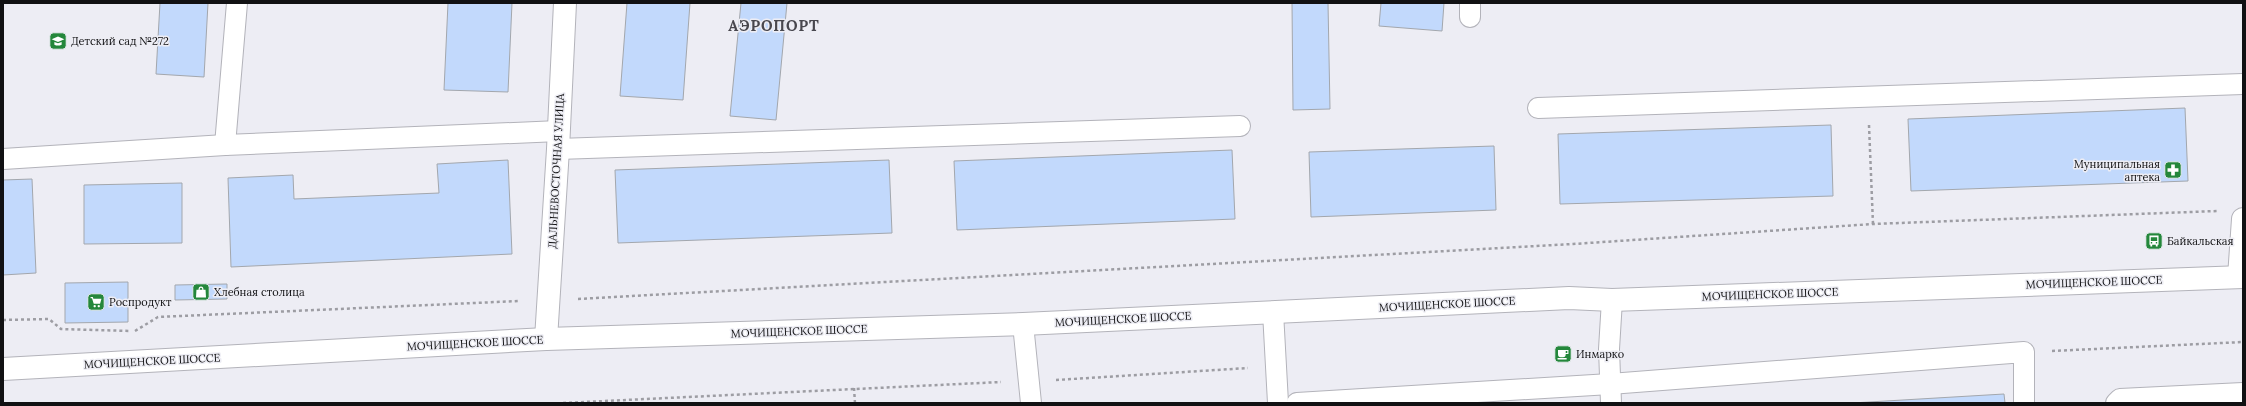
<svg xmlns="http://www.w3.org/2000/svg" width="2246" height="406" viewBox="0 0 2246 406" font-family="Lora,serif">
	<rect width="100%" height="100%" fill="#ededf4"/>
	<g fill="#c2d9fc" stroke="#a3a7ad">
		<polygon points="160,3 208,3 204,77 156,74"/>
		<polygon points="448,3 512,3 508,92 444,90"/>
		<polygon points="627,3 690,3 683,100 620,96"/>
		<polygon points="741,3 787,3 776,120 730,116"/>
		<polygon points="1292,3 1328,3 1330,109 1293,110"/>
		<polygon points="1381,3 1444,3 1442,31 1379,26"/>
		<polygon points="2185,108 2188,181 1911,191 1908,119"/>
		<polygon points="1831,125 1833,196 1560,204 1558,134"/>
		<polygon points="1494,146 1496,210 1311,217 1309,152"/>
		<polygon points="1232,150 1235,219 957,230 954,161"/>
		<polygon points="508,160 512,254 231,267 228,178 293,175 294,199 439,193 437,164"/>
		<polygon points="889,160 892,233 618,243 615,170"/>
		<polygon points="32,179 36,273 3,275 3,180"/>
		<polygon points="182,183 182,243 84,244 84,185"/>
		<polygon points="128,282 128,322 65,323 65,283"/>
		<polygon points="227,284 227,299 175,300 175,285"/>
		<polygon points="2004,394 2005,403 1852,403"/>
	</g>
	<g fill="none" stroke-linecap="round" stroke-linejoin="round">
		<defs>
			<g id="lane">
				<polyline points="1470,17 1470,3"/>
				<polyline points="1538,108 2243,84"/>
				<polyline points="225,145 237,3"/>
				<polyline points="558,149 1240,126"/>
				<polyline points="3,159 225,145 559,131"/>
				<polyline points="1273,312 1278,403"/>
				<polyline points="1023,324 1031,403"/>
				<polyline points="1297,403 1610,384 2024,352 2024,403"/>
				<polyline points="1611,403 1609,349 1612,300"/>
				<polyline points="2116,403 2120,399 2243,393"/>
			</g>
			<g id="street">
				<polyline points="2239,277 2243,219"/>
				<polyline points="546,339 558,149 565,3"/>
			</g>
			<polyline id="secondary" points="3,369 546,339 1023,324 1569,298 1612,300 2243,277"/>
		</defs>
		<use href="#lane" stroke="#b3b3ba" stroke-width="22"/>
		<use href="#street" stroke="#b3b3ba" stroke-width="24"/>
		<use href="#secondary" stroke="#b3b3ba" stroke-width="24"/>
		<g stroke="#9d9da3" stroke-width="2.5" stroke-dasharray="3 3" stroke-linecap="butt">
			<polyline points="1869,125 1873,224"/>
			<polyline points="578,299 1573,244 1873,224 2217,211"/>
			<polyline points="3,320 49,319 61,329 130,331"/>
			<polyline points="135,331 158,317 519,301"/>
			<polyline points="2052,351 2243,342"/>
			<polyline points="1056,380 1248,368"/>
			<polyline points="854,388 855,403"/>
			<polyline points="563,403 1001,382"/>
		</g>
		<use href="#lane" stroke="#fff" stroke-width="20"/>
		<use href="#street" stroke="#fff" stroke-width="22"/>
		<use href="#secondary" stroke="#fff" stroke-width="22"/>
	</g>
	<defs>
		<symbol id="school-square" viewBox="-11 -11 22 22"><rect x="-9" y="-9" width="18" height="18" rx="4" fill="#24873b" stroke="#ededf4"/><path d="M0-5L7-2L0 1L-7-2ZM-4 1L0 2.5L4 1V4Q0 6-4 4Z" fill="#fff"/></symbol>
		<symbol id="pharmacy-square" viewBox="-11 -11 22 22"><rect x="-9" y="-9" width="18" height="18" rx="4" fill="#24873b" stroke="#ededf4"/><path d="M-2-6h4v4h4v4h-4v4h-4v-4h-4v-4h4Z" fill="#fff"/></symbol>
		<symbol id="bus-square" viewBox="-11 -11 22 22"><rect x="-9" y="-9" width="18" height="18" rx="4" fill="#24873b" stroke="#ededf4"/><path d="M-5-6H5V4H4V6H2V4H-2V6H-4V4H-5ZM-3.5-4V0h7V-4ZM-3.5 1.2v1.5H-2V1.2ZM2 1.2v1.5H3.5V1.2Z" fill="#fff"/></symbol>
		<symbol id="shop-square" viewBox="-11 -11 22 22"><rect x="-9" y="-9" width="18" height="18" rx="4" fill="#24873b" stroke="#ededf4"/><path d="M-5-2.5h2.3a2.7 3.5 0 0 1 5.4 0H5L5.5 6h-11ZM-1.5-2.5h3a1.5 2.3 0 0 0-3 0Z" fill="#fff"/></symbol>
		<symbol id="supermarket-square" viewBox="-11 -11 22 22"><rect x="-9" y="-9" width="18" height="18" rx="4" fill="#24873b" stroke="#ededf4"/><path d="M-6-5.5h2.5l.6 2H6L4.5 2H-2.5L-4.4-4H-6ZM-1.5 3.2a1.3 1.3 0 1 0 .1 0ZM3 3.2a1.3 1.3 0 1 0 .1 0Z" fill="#fff"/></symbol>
		<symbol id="cafe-square" viewBox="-11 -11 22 22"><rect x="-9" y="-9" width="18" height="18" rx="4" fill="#24873b" stroke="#ededf4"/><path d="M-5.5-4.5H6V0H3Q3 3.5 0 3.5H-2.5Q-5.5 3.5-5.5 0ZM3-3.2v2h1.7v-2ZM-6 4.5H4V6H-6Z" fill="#fff"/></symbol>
	</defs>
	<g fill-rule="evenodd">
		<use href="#school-square" x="48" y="31" width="20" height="20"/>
		<use href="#pharmacy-square" x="2163" y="160" width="20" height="20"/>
		<use href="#bus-square" x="2144" y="231" width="20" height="20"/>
		<use href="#shop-square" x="191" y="282" width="20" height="20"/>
		<use href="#supermarket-square" x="86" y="292" width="20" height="20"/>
		<use href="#cafe-square" x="1553" y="344" width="20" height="20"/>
	</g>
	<g text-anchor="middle" stroke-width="3" stroke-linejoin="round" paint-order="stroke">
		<g font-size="11" fill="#111113" stroke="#ededf4" text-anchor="start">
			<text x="71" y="45">Детский сад №272</text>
			<text x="2160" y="168" text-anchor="end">Муниципальная<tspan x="2160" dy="13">аптека</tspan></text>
			<text x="2167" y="245">Байкальская</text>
			<text x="214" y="296">Хлебная столица</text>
			<text x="109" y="306">Роспродукт</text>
			<text x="1576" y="358">Инмарко</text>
		</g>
		<g font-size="11" fill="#111113" stroke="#ededf4">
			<text transform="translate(556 171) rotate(-87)" y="4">ДАЛЬНЕВОСТОЧНАЯ УЛИЦА</text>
			<text transform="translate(2094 282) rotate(-2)" y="4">МОЧИЩЕНСКОЕ ШОССЕ</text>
			<text transform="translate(1770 294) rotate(-2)" y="4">МОЧИЩЕНСКОЕ ШОССЕ</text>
			<text transform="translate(1447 304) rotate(-3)" y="4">МОЧИЩЕНСКОЕ ШОССЕ</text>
			<text transform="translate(1123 319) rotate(-3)" y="4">МОЧИЩЕНСКОЕ ШОССЕ</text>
			<text transform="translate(799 331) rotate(-2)" y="4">МОЧИЩЕНСКОЕ ШОССЕ</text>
			<text transform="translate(475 343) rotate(-3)" y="4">МОЧИЩЕНСКОЕ ШОССЕ</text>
			<text transform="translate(152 361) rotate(-3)" y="4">МОЧИЩЕНСКОЕ ШОССЕ</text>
		</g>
		<g font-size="15" font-weight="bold" letter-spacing="1" fill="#48474e" stroke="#ededf4">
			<text x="774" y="31">АЭРОПОРТ</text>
		</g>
	</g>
	<rect width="2246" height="406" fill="none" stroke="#111113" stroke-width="8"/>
</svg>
